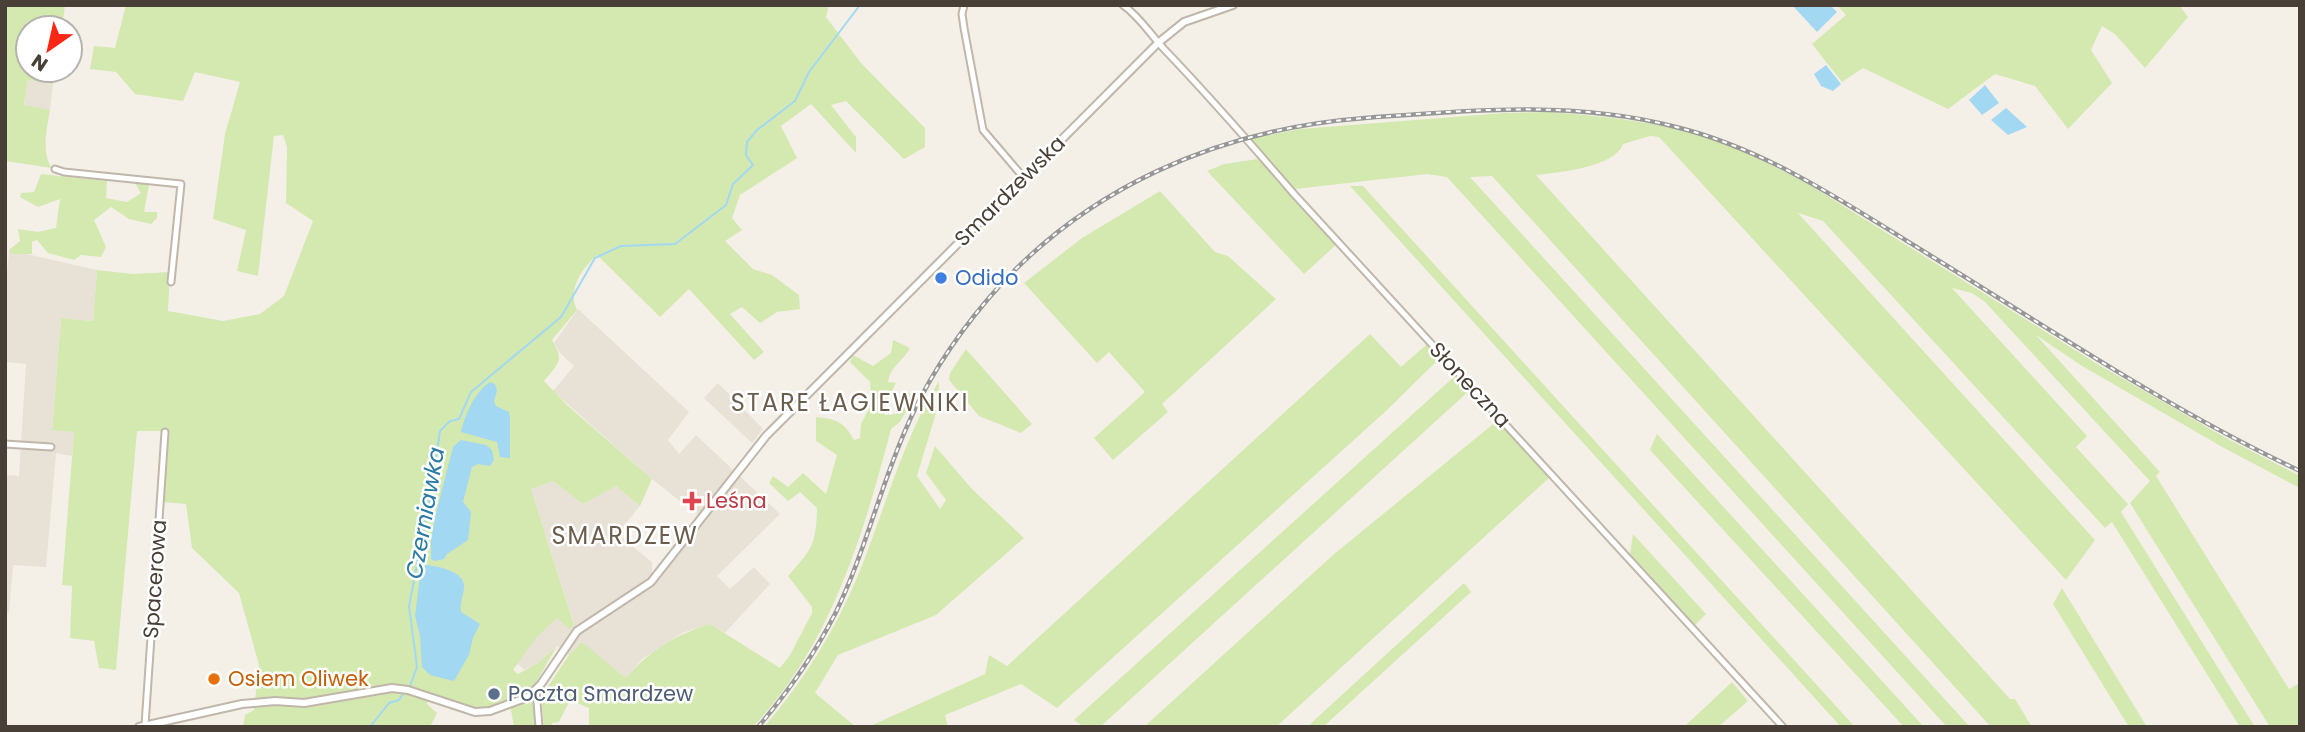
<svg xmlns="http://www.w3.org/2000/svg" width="2305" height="732" viewBox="0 0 2305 732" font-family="Poppins,sans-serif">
	<rect width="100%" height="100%" fill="#f4f0e8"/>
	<g fill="#e8e1d6">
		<polygon points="28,80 53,84 50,110 24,106"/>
		<polygon points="9,250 97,270 93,321 61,318 52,429 74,432 72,456 56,453 46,567 13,565 9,613 5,612 5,475 19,476 26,364 5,362 5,300"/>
		<polygon points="578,309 689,412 668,440 679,454 696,435 780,514 717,576 730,589 754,567 770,584 725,633 710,624 682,633 642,659 626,678 582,643 569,655 557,646 538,663 524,670 517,663 536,638 557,618 574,624 531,489 553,481 583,504 616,486 640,506 617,534 652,562 652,576 658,581 705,521 652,479 553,391 574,366 560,353 554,343"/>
		<polygon points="718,383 763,429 752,443 704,398"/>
	</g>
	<g fill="#d4e9b0">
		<path d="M5,5H65L62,28H28V70H55L53,84L28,80L24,105L50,110C47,128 41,152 52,168L5,161Z"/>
		<path d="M126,5H829L826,17L861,63L925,128V147L904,159L846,101L831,105L856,137V153L811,104L781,126L797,158L740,195L732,218L742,230L725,241L753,269L772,275L799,295L800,309L777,312L760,323L742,307L730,314L764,352L754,360L689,289L660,317L597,255C582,269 567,289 577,310L552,340C565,361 558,364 544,381L567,405L652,479L640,506L616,486L583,504L553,481L531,489L574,625L569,629L557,618L536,638L513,670L518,674L538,663L557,646L528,696L538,709L539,727H514L510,704L481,712L425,697L428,705L437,713L430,727H243L245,715L254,710L259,665L239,593L192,548L186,504L163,502L169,431H137L116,670L99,668L94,641L70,638L72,586L62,585L74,432L52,430L61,318L93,321L97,270L133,274L170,272L168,311L223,321L260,314L284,296L313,221L286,203L287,147L283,135L274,136L258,276L237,271L246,230L213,219L225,134L240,82L195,72L183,101L135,94L116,72L90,69L94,46L115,48Z"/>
		<polygon points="1837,5 2179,5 2188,17 2145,68 2115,34 2102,26 2091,50 2112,83 2068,129 2035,86 1995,74 1948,109 1863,68 1842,82 1812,44 1846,15"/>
		<path d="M1548,112C1604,116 1661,122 1715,140C1747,152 1778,168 1808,184L2099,365L2226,438L2300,476V488L2224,448L2082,366L2036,335L2160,472L2156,476L2289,689L2300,683V727H2270L2130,503L2150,481L1985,302L1972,293L1952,288L2087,436L2076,447L2128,504L2121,512L2255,727H2240L2112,522L2105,528L1823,221L1798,213L2095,540L2066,580L1659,137L1650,136L1623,144C1616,167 1556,173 1536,175L2010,699H2015L2032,727H1991L1492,176L1470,177L1970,727H1947L1447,177L1427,174L1295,189L1249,139L1300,129L1505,113Z"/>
		<polygon points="1258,159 1337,244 1304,274 1207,171 1224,164"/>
		<polygon points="41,174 107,181 106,198 127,202 141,193 135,183 149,185 144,212 157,212 157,218 151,224 129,219 111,207 94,220 106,247 101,257 81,255 74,260 48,253 37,240 32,242 32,254 12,254 9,250 20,241 18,229 38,232 56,228 60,199 38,207 20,197 21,193 34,192"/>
		<polygon points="1350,186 1363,186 1855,727 1841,727"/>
		<polygon points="1160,191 1215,252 1228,256 1276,299 1162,404 1168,412 1113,460 1094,438 1145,392 1109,352 1097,363 1024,283 1082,238"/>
		<polygon points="1370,334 1401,367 1427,344 1440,358 1386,411 1057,708 1021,684 945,715 948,727 868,727 985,674 989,655 1007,666"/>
		<path d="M893,340L910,348C902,363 891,365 888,382L896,383L888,398L885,415L896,414L905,391L915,396L900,422L891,429C863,536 831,644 753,727H589V708L570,700L559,722L552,723L551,727H544L541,697L569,655L582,642L626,678C650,650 675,635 710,624L780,668L790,655L812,613V607L788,576C812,549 816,545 817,508L800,492L788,501L769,483L773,476L788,487L803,473L826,494L837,455L816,441V417C836,419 844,421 854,440L860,438L861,424L872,403L870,382L850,362L853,355L873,366L891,353Z"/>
		<polygon points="966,349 1032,424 1021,433 979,416 949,380 950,373"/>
		<polygon points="1456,375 1470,390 1100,727 1084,727 1074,720"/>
		<path d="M939,381V403L917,476L940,509L946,500L926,473L935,446L972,489L1024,538L936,615L838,655L815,693L856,727H764C804,681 836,629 859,573C885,509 902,441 939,381Z"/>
		<polygon points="1498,420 1550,477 1276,727 1144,727 1333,555"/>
		<polygon points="1657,434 1924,727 1904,727 1650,450"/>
		<polygon points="1633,534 1706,614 1694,626 1630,554"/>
		<polygon points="1464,583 1471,592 1323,727 1307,727"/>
		<polygon points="2062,588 2147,727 2129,727 2053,604"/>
		<polygon points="1732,682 1748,701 1718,727 1684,727"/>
	</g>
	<g fill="#a3d8f2">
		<polygon points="1792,5 1830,5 1837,12 1817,32"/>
		<polygon points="1826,65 1841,84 1833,91 1821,86 1814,74"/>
		<polygon points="1985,85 1999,103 1982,115 1969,100"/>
		<polygon points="2006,108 2027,127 2008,135 1991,120"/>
		<path d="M490,382L495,384L497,391L494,401L496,406L509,412L510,418V458L500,457L497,442L461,432C465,414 475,392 490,382Z"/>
		<polygon points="461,440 486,445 492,450 494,460 490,466 478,464 472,467 463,502 471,512 468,540 447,554 444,559 435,561 431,559 431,540 436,513 453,447"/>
		<path d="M424,565C435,565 462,571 464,584C465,593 459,602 461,612L480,624L473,638L469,655L454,681L430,675L422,667L420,636L415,616L421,568Z"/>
	</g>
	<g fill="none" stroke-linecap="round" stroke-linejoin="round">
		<g stroke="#a3d8f2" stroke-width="2">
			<polyline points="410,686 417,667 409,606 429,503 440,431 450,421 459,419 471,392 561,317 595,258 621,246 675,244 726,205 733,184 753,165 746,155 747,142 757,130 795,101 809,72 860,5"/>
			<polyline points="370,727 389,703 399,700 403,694"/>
		</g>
		<defs>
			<g id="minor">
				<polyline points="964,5 962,14 964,28 983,130 1024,178"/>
				<path d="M1123,5C1140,17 1150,34 1164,49C1209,96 1251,144 1294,194L1783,727"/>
				<polyline points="55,169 64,172 181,184 171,282"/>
				<polyline points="5,444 51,447"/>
				<polyline points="536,690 539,727"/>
				<polyline points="145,725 165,432"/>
			</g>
			<polyline id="tertiary" points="139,727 242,704 275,701 304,703 392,688 408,690 475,712 490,711 528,697 541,684 577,631 651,582 766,436 1158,43 1184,22 1233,5"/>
		</defs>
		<use href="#minor" stroke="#c0b7aa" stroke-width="9"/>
		<use href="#tertiary" stroke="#c0b7aa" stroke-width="10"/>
		<use href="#minor" stroke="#fff" stroke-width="5"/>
		<use href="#tertiary" stroke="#fff" stroke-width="6"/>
		<defs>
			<path id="rail" d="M758,727C788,692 814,655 835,614C864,555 879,491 905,431C925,383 954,339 988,299C1084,187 1220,129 1365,118C1469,110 1575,100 1676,127C1769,150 1848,205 1928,254C2050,329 2170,410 2300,471"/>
		</defs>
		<use href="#rail" stroke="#979797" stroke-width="4.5"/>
		<use href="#rail" stroke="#fff" stroke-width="2" stroke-dasharray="5" stroke-linecap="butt"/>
	</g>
	<circle fill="#3f7fe0" stroke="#fff" stroke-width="2.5" cx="941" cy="278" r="7"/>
	<path fill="#e0444e" stroke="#fff" stroke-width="2.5" d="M688.5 490.5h7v7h7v7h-7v7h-7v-7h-7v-7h7z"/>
	<circle fill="#e8710a" stroke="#fff" stroke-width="2.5" cx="214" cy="679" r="7"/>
	<circle fill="#5c6f8a" stroke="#fff" stroke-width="2.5" cx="494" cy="694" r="7"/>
	<g text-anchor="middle" stroke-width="5" stroke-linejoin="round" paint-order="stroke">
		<g font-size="21" fill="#484036" stroke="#fff">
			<text transform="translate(1010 191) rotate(-45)" y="7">Smardzewska</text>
			<text transform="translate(1470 385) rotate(47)" y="7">Słoneczna</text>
			<text transform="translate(155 579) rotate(-86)" y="7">Spacerowa</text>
		</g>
		<g font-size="21" fill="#366cbe" stroke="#fff" text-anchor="start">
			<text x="955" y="285">Odido</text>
		</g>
		<g font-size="21" fill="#be3a42" stroke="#fff" text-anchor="start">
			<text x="706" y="508">Leśna</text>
		</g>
		<g font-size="21" fill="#c56008" stroke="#fff" text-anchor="start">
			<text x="228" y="686">Osiem Oliwek</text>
		</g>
		<g font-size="21" fill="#4e5e75" stroke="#fff" text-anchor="start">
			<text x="508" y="701">Poczta Smardzew</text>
		</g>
		<g font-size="23" font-style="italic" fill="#297ba6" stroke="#fff">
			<text transform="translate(425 513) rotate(-80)" y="8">Czerniawka</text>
		</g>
		<g font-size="24" letter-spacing="2" fill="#6b5d4d" stroke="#fff">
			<text x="850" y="411">STARE ŁAGIEWNIKI</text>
			<text x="625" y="544">SMARDZEW</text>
		</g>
	</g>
	<rect width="2305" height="732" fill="none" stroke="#484036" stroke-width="14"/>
	<g transform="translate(49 49) rotate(214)"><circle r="33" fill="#ffffff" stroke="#b6b3af" stroke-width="2"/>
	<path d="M0-5L12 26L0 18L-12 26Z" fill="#fe2615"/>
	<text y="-10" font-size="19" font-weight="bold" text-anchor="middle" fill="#484036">N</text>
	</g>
</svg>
